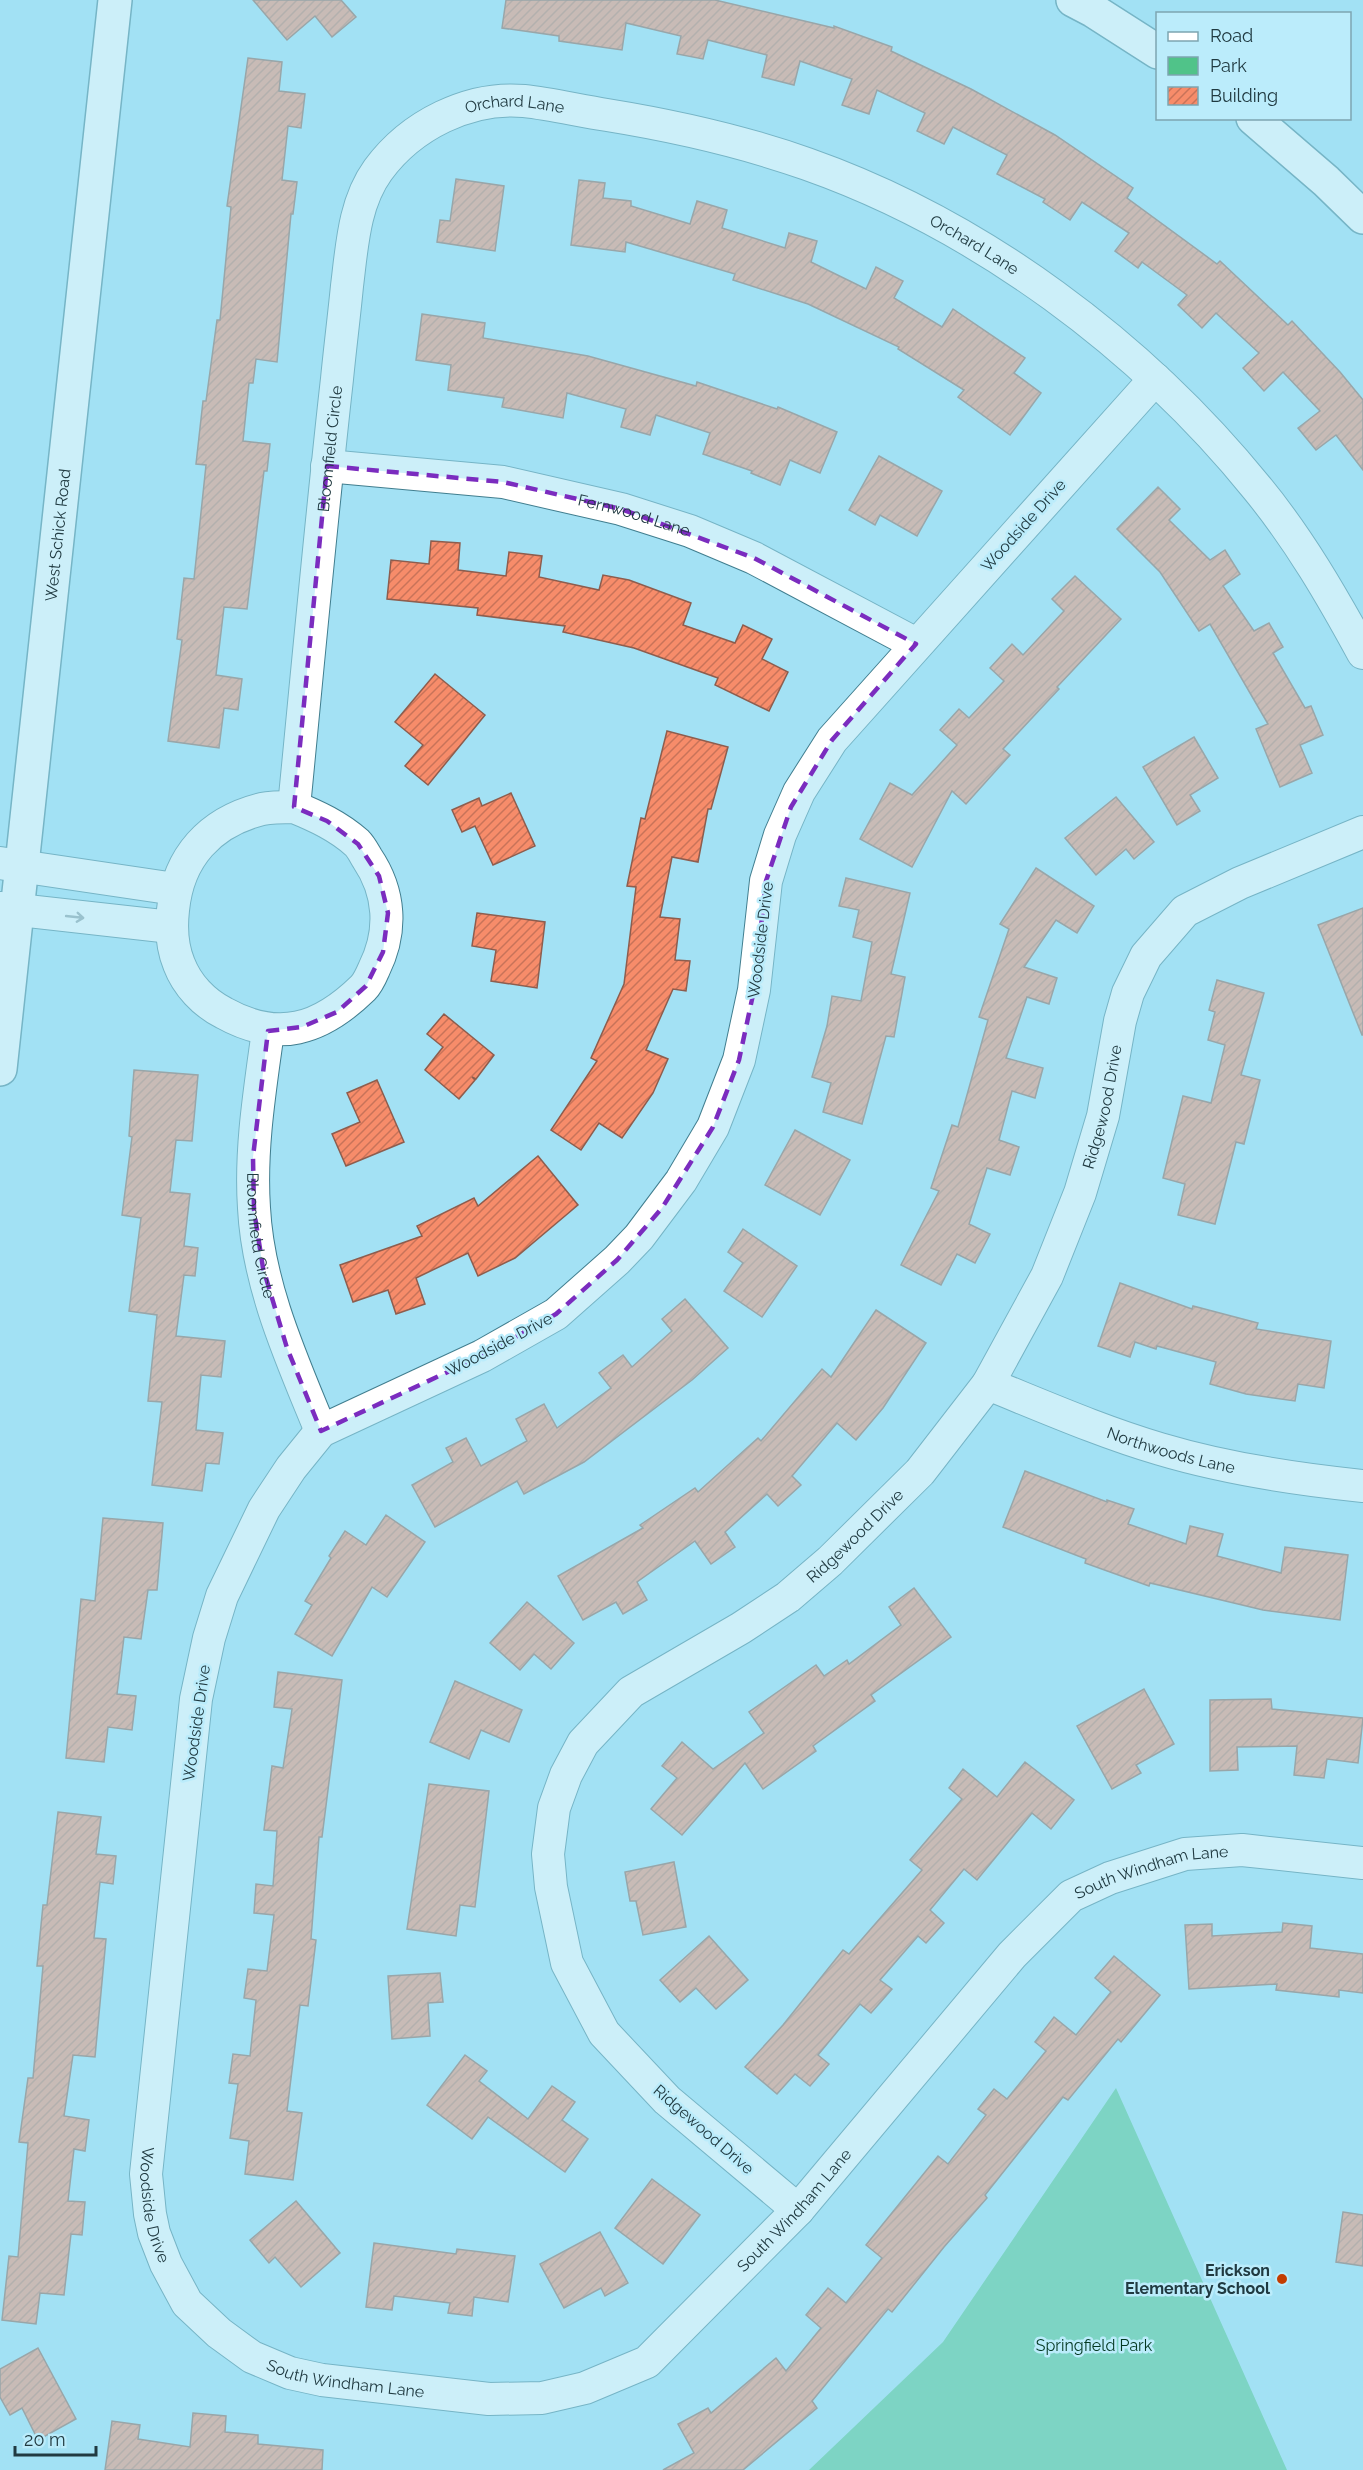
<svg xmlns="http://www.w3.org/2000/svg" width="1363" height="2470" viewBox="0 0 1363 2470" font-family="Raleway,sans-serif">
	<defs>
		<pattern id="building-hatch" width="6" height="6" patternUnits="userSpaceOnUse" patternTransform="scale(1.5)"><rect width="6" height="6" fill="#f78c6a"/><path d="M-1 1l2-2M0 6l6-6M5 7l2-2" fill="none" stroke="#c87359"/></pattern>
	</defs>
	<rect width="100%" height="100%" fill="#a3e1f4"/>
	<polygon fill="#50c389" points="1116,2088 1287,2470 809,2470 943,2342"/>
	<g fill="url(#building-hatch)" stroke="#8d5d4e" stroke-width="1.5">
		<polygon points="253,0 341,0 356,17 332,37 315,16 287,40"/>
		<polygon points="506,0 715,0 834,28 834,26 892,47 891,51 971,89 1055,135 1133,188 1127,198 1217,264 1220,261 1288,325 1292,321 1340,372 1363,400 1363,470 1336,435 1316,450 1298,428 1320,411 1283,372 1264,391 1243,368 1259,353 1216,313 1202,328 1178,305 1187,295 1142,262 1138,268 1115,251 1129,233 1082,202 1070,220 1043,202 1045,199 997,174 1007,155 953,127 944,144 917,131 925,113 877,90 869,114 842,105 852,79 800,61 794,85 762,77 767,55 708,40 703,59 677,54 681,36 626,23 622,50 559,41 559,36 502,28"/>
		<polygon points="248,58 282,62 279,91 305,94 301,128 288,126 282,180 297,182 293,214 291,214 277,362 256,359 253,383 249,383 243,441 270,444 267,471 264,471 247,609 224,607 216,675 242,679 238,710 224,708 219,748 168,741 182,640 177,639 184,578 194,579 206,465 196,464 203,401 206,401 217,320 220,320 231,207 227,206"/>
		<polygon points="456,179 504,186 495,251 437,242 440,220 450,221"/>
		<polygon points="579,180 605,183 603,198 631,201 631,206 690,224 697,201 727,210 722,228 785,248 789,233 817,241 811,262 866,289 876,267 903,281 894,298 942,327 953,309 1025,358 1014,373 1041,393 1010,435 958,397 964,390 898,349 899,347 808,304 733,280 735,274 626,242 625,252 571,245"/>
		<polygon points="422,314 485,323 483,338 588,356 696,386 697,382 777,409 778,407 837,432 820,473 790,460 780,485 751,473 752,471 703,454 710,433 656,415 650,435 621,427 626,409 567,393 563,418 502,407 504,398 448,390 451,365 416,360"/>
		<polygon points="879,456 942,491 917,536 880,515 875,525 849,510"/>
		<polygon points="1158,487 1180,509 1169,520 1210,560 1225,550 1240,574 1223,586 1254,631 1269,623 1283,647 1273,653 1305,708 1311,706 1323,735 1300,745 1312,773 1280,787 1256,729 1268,724 1210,624 1199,631 1160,572 1117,529"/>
		<polygon points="431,541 460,543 458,570 506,576 509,552 542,556 539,577 599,590 603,575 629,580 691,603 683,625 735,643 743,625 772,639 762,659 788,672 769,711 715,685 718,678 634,648 563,632 565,626 477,615 478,608 387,599 391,560 429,564"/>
		<polygon points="1075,576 1121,619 1057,687 1059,689 1003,749 1010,755 966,804 952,791 912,867 860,839 890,783 912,795 957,745 940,730 959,709 969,718 1004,681 990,668 1012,644 1023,655 1064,611 1052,599"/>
		<polygon points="435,674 485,715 428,785 405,766 423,745 395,722"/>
		<polygon points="667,731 728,747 711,809 708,809 698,862 672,857 660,917 680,919 675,960 690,961 686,991 673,989 646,1050 668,1059 653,1093 622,1138 599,1123 581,1150 551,1130 597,1061 591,1058 624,984 636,887 627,886 641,818 645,819"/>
		<polygon points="1194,737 1218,778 1190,795 1200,811 1177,825 1143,767"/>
		<polygon points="511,793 535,846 493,865 475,826 462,832 452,810 479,798 482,806"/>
		<polygon points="1116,797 1154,842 1134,859 1126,849 1096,875 1065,838"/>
		<polygon points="1036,868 1094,906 1077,933 1056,920 1024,967 1057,978 1049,1004 1027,997 1006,1058 1043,1068 1035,1098 1012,1091 999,1140 1019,1147 1010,1175 987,1168 969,1224 990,1234 975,1263 957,1254 941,1285 901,1265 939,1191 931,1188 952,1125 958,1127 988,1020 979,1017 1009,929 1000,924"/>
		<polygon points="846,878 910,893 891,974 905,977 894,1037 886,1036 862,1124 823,1112 831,1083 812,1077 827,1026 832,996 861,1001 872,942 853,937 859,910 839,906"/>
		<polygon points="1363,908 1363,1035 1362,1035 1318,925"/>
		<polygon points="477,913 545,922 537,988 491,981 496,950 472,946"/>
		<polygon points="1217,980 1264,993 1241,1075 1260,1080 1244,1144 1236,1142 1215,1224 1178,1215 1185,1184 1163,1178 1183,1096 1211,1103 1225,1045 1208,1040 1215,1012 1209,1010"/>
		<polygon points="444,1014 494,1055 476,1079 472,1077 475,1080 459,1099 425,1070 443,1047 427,1034"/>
		<polygon points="134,1070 198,1075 192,1141 176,1140 170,1192 190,1194 184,1246 198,1248 195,1276 184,1275 176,1336 225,1341 221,1377 201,1375 196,1430 223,1433 219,1464 206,1463 202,1491 152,1485 162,1402 148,1401 157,1315 129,1311 141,1218 122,1215 132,1137 129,1136"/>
		<polygon points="377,1080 404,1142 346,1166 332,1134 360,1122 347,1093"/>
		<polygon points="795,1130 850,1160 820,1215 765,1185"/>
		<polygon points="538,1156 578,1205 515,1258 478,1276 468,1253 416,1278 425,1304 396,1314 388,1290 353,1302 340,1265 422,1236 417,1226 474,1198 478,1206"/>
		<polygon points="743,1229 797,1266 762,1317 724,1291 743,1263 728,1252"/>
		<polygon points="1120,1283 1192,1309 1193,1306 1258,1323 1256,1329 1331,1341 1324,1388 1298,1384 1295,1401 1246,1394 1210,1384 1216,1362 1157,1346 1156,1349 1135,1342 1130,1357 1098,1346"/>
		<polygon points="685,1299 728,1348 692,1380 584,1462 524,1494 517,1481 435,1527 412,1485 453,1462 446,1448 466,1438 481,1466 527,1441 516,1419 544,1404 557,1428 611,1388 599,1373 623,1355 632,1367 672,1331 662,1319"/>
		<polygon points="876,1310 926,1343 883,1408 856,1440 837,1423 792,1476 801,1485 778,1506 767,1494 725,1532 735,1547 711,1564 695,1541 637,1582 647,1600 623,1614 616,1602 583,1620 558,1576 643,1528 640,1525 695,1488 698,1492 758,1438 761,1441 822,1369 831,1377"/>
		<polygon points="1025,1471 1107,1502 1107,1500 1134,1509 1128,1524 1186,1544 1190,1526 1223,1534 1217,1556 1281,1573 1285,1547 1348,1555 1340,1620 1263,1610 1150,1583 1149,1586 1085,1563 1086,1559 1003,1527"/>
		<polygon points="386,1515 425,1542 387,1597 372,1587 332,1656 295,1634 312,1605 305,1601 331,1558 329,1556 345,1531 366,1545"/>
		<polygon points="103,1518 163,1523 157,1590 148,1590 141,1639 124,1637 117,1694 136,1696 132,1730 108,1727 104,1762 66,1758 81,1599 95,1601"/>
		<polygon points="914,1588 951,1637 871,1695 875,1701 813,1746 816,1751 763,1789 745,1763 682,1835 651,1809 677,1778 662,1766 682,1742 713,1769 764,1733 749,1712 816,1665 824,1676 847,1660 849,1664 901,1625 889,1607"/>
		<polygon points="527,1602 574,1643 551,1669 534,1654 520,1670 490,1643"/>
		<polygon points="278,1672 342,1680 322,1837 319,1837 311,1939 316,1940 308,2006 300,2005 287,2111 302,2113 293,2180 245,2174 249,2141 230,2138 238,2084 229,2083 233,2054 250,2056 256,2000 244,1998 248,1969 267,1971 274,1915 254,1913 256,1884 273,1886 277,1831 264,1830 272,1766 283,1768 292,1709 274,1707"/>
		<polygon points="455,1681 522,1710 509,1742 481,1730 469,1759 430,1742"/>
		<polygon points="1144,1689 1174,1744 1136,1765 1141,1773 1112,1789 1077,1726"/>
		<polygon points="1271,1699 1272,1709 1363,1718 1358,1763 1327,1759 1324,1778 1294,1775 1297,1746 1237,1747 1238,1770 1210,1771 1210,1700"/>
		<polygon points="1025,1762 1074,1800 1051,1829 1032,1813 977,1880 964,1869 930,1910 944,1923 926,1943 918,1936 880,1980 892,1989 871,2013 860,2004 818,2055 829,2064 810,2086 795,2074 777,2094 745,2067 783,2025 843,1950 849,1954 922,1870 910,1860 962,1799 949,1788 963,1769 997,1797"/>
		<polygon points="429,1784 489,1791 475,1907 460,1905 456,1936 407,1929"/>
		<polygon points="58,1812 101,1817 96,1854 116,1856 113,1884 100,1882 94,1938 106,1939 95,2057 73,2055 64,2116 89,2120 85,2151 74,2149 68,2201 85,2202 82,2235 71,2234 64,2295 40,2293 36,2324 2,2320 9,2256 18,2257 28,2143 19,2142 28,2078 33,2078 43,1966 37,1966 43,1905 47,1905"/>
		<polygon points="674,1862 686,1927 643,1935 636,1901 630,1901 625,1872"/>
		<polygon points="1283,1923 1312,1926 1310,1948 1363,1954 1363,1993 1339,1990 1339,1997 1276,1990 1277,1984 1189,1989 1185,1925 1212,1924 1212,1936 1282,1932"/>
		<polygon points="709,1936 748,1980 716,2009 696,1988 680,2002 660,1980"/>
		<polygon points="1114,1956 1160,1995 1121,2042 1118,2039 1068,2100 1063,2097 985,2195 987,2198 944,2247 892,2312 888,2309 812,2401 817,2408 743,2470 663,2470 694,2453 678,2424 708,2408 711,2413 776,2358 786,2371 821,2328 806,2315 828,2288 846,2303 882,2258 866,2245 938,2156 948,2164 986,2115 978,2109 994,2089 1007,2099 1046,2051 1035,2042 1054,2017 1076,2035 1111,1992 1095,1978"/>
		<polygon points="440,1973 443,2002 428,2003 430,2036 392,2039 388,1976"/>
		<polygon points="465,2055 487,2071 479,2081 528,2119 552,2086 575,2102 562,2120 588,2139 565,2172 488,2117 472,2139 427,2105"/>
		<polygon points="652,2179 700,2215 663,2264 615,2228"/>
		<polygon points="296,2201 340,2253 301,2287 275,2257 269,2263 250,2240"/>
		<polygon points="1343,2212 1363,2215 1363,2266 1336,2262"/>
		<polygon points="600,2232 628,2283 605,2296 601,2288 564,2308 540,2264"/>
		<polygon points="374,2243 456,2254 457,2249 515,2256 508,2302 474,2297 472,2316 448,2313 450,2303 394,2296 392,2310 366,2307"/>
		<polygon points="38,2348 76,2419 38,2440 22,2408 10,2415 0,2397 0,2369"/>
		<polygon points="193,2413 226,2416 225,2432 258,2435 258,2444 323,2450 322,2470 105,2470 112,2421 140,2425 138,2439 190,2447"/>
	</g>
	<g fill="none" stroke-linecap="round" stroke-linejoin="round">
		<defs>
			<g id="street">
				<path id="s1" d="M1155,379L832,740L799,792L780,835L766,881L754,990L739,1060L713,1127L681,1181L639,1237L617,1260L556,1314L482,1356L321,1431L291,1468L264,1509L222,1596L209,1638L196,1699L146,2174L150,2214L154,2233L166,2264L187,2303L219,2333L252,2357L290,2373L322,2380L489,2399L542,2398L585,2388L647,2362L798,2210L1012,1955L1071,1896L1110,1878L1185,1854L1242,1850L1363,1863"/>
				<path id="s2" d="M327,466L503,482L621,509L690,531L754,558L916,644"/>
				<path id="s3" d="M294,807C308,664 321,521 337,379C340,348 344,317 347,286C352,246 354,203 378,170C411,125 469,96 524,101C552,104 580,111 607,115C675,126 742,141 807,164C980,225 1142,346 1257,488C1299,539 1332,596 1363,653"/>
				<path d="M294,807C316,816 338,826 357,843C361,847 364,853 367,858C390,892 393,931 374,969C371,976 368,983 363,988C320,1030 278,1043 224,1013C204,1003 187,985 179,964C172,947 171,928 173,910C178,857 210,822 262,809C272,807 284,807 294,807Z"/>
				<polyline points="0,863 175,889"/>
				<polyline points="0,908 171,927"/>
				<path id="s4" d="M268,1031C260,1089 250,1149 254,1208C258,1286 292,1360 321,1431"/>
				<path id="s5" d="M988,1384C1045,1407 1102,1432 1160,1449C1227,1469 1294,1479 1363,1486"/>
				<path id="s6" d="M798,2210L667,2100L604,2033L567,1963L551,1887L548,1854L554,1808L566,1775L583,1743L631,1692L741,1628L788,1597L830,1561L920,1472L988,1384L1047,1276L1080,1193L1103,1116L1120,1021L1128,993L1146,956L1185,911L1240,883L1363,832"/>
			</g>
			<g id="secondary">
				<polyline points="1073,0 1094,11 1158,52"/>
				<polyline points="1253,118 1326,181 1363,217"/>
				<path id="s7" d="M0,1069L115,0"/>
			</g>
		</defs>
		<use href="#street" stroke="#417e8f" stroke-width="34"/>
		<use href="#secondary" stroke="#417e8f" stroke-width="36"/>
		<use href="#street" stroke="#fff" stroke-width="32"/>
		<use href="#secondary" stroke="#fff" stroke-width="33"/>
	</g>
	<defs><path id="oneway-shaft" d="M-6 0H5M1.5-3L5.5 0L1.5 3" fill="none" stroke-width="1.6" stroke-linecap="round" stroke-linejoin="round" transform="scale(1.5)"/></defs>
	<use stroke="#909ca0" href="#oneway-shaft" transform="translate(75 917) rotate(6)"/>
	<path d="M0 0H1363V2470H0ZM327,466L503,482L621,509L754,558L916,644L832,740L791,807L766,881L754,990L739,1060L713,1127L662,1208L617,1260L556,1314L482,1356L321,1431L287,1348L263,1268L254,1210L253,1157L268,1031L302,1027L337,1012L366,986L383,952L388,913L379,876L358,844L327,821L294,807Z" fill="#a3e1f4" fill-opacity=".55" fill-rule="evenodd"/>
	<path fill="none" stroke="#7b2cbf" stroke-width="4.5" stroke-dasharray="12 8" stroke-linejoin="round" d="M327,466L503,482L621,509L754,558L916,644L832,740L791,807L766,881L754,990L739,1060L713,1127L662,1208L617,1260L556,1314L482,1356L321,1431L287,1348L263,1268L254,1210L253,1157L268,1031L302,1027L337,1012L366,986L383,952L388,913L379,876L358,844L327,821L294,807Z"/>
	<circle fill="#c33c00" stroke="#bbecfb" stroke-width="2" cx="1282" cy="2279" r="6"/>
	<g text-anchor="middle" stroke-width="5" stroke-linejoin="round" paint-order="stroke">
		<g font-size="16" fill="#203a41" stroke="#bbecfb">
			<text dy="6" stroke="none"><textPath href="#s3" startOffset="804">Orchard Lane</textPath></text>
			<text dy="6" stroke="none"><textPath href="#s3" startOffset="1290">Orchard Lane</textPath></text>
			<text dy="6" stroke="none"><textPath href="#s3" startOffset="360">Bloomfield Circle</textPath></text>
			<text dy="6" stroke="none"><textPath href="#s2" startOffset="312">Fernwood Lane</textPath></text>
			<text transform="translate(1023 525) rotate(-48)" y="6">Woodside Drive</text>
			<text dy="6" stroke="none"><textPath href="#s7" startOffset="537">West Schick Road</textPath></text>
			<text transform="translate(760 940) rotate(-83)" y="6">Woodside Drive</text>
			<text dy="6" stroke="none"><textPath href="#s6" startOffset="1419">Ridgewood Drive</textPath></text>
			<text dy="6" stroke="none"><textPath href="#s4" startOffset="206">Bloomfield Circle</textPath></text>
			<text transform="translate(499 1344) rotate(-28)" y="6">Woodside Drive</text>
			<text dy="6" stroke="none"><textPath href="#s5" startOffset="195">Northwoods Lane</textPath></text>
			<text dy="6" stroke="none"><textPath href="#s6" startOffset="915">Ridgewood Drive</textPath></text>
			<text transform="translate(196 1723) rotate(-82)" y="6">Woodside Drive</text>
			<text dy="6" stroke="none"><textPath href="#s1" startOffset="3524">South Windham Lane</textPath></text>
			<text transform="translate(704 2129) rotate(41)" y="6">Ridgewood Drive</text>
			<text dy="6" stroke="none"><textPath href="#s1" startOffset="2212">Woodside Drive</textPath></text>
			<text dy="6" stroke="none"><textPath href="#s1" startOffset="3020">South Windham Lane</textPath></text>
			<text dy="6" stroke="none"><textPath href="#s1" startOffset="2499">South Windham Lane</textPath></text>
		</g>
		<g font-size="16" font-weight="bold" fill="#203a41" stroke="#bbecfb" text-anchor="end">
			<text x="1270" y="2276">Erickson<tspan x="1270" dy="18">Elementary School</tspan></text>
		</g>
		<g font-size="16" fill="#043821" stroke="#bbecfb">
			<text x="1094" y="2351">Springfield Park</text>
		</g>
	</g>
	<rect x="1156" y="12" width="195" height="108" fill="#bbecfb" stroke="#7da5b1" stroke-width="1.5"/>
	<rect x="1168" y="32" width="30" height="9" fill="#ffffff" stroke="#7da5b1" stroke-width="1.5"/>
	<text x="1210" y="42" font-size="18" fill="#203a41">Road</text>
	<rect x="1168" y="57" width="30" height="18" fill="#50c389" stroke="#7da5b1" stroke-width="1.5"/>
	<text x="1210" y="72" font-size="18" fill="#203a41">Park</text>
	<rect x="1168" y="87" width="30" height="18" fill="url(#building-hatch)" stroke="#7da5b1" stroke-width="1.5"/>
	<text x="1210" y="102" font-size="18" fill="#203a41">Building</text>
	<path d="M15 2446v9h81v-9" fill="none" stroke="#203a41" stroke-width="3"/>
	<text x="24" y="2446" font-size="18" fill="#203a41" stroke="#bbecfb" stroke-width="4.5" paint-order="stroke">20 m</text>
</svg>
